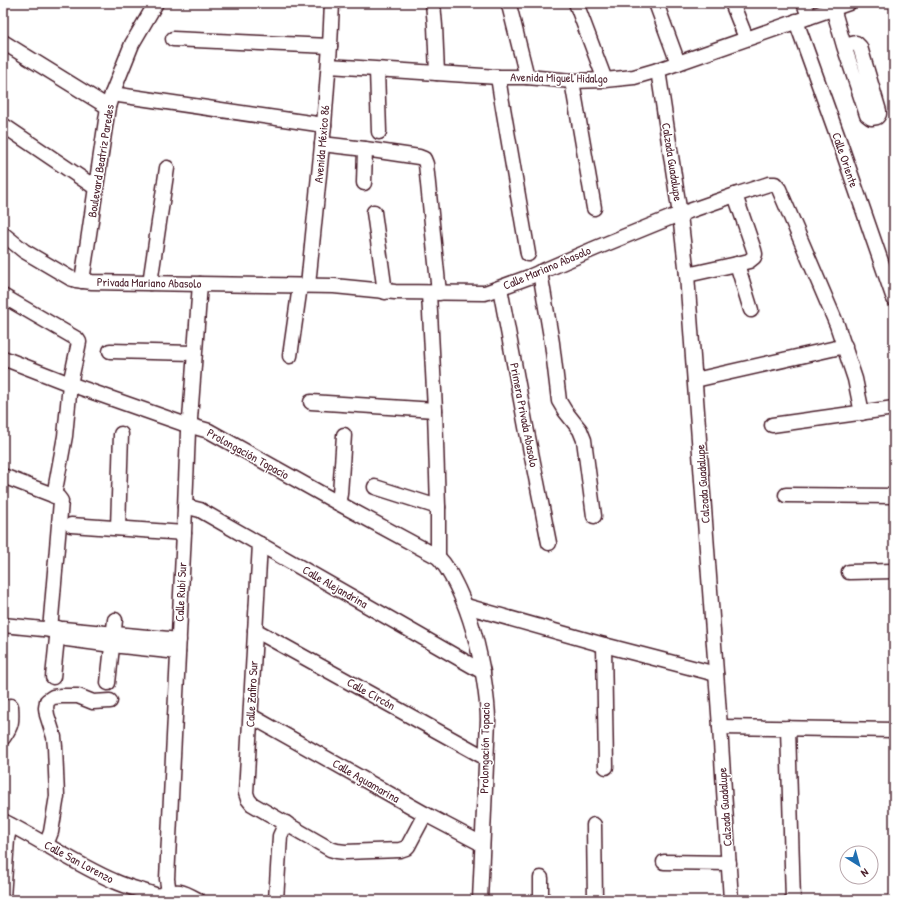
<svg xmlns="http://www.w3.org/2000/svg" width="897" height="903" viewBox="0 0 897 903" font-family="'Patrick Hand',sans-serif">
	<rect width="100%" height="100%" fill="#fff"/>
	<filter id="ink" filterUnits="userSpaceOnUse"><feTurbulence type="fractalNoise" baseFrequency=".025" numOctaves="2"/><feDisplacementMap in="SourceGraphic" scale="8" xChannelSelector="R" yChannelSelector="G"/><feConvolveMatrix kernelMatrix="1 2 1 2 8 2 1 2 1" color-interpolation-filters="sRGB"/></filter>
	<g filter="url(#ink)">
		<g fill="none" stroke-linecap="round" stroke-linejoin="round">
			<defs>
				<g id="minor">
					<polyline points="433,3 435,26 437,73"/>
					<polyline points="576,3 605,80"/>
					<polyline points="656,3 678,63"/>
					<polyline points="732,3 746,38"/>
					<polyline points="804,3 809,17"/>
					<polyline points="509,5 527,77"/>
					<polyline points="833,8 844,46 867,115 871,118 877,117 879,114 879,111 860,47 856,43 844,46"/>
					<polyline points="796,21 841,146 894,299"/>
					<polyline points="173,39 330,46"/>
					<polyline points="3,42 108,107"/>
					<polyline points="329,66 498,77 527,77 572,81 605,80 634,77 658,70 849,3"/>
					<polyline points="377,70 379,132"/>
					<polyline points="658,70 680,215 687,275 720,727 731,900"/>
					<polyline points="498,77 501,96 528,254"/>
					<polyline points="572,81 594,208"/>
					<polyline points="112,94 324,125"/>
					<polyline points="3,125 96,188"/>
					<polyline points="322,144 365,149 419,157 424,159 426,164 439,293"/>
					<polyline points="364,183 365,149"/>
					<polyline points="374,212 385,292"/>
					<polyline points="3,234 24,251 70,278 76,280 92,282 200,284 334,286 395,292 485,293 529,277 596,248 672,217 735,195 769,184 775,184 779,189 837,325 855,379 862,413"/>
					<polyline points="737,264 751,310"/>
					<polyline points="540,272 552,343 559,401 565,411 580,430 584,440 594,516"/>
					<polyline points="687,275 737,264 749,261 754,257 755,254 754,250 735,195"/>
					<polyline points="82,281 108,107 112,94 132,44 156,3"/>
					<polyline points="150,283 167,168"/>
					<polyline points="308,285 324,125 330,46 332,3"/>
					<polyline points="500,288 526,427 549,543"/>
					<polyline points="429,293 435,410 438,507 438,557"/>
					<polyline points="3,296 77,339 79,342 78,347 70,384 65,436 54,496"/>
					<polyline points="110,351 194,353"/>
					<polyline points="290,356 300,286"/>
					<path d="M3,358L70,384L181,423L209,431L338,503L438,557C447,566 452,577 458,589C472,619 479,647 484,680C486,693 488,706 488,720L480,900"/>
					<polyline points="695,380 845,346"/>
					<polyline points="311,402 435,410"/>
					<polyline points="772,425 894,408"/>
					<polyline points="3,476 58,497 61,501 50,630"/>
					<polyline points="375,487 438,507"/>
					<polyline points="786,495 894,496"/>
					<polyline points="338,503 340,494 344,435"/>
					<polyline points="185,507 192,508 200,510 483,672"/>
					<polyline points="71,525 184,533"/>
					<polyline points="118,528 121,434"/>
					<polyline points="260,544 246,793 248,799 252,804 330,849 337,851 345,852 400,850 406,848 408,846 425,814"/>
					<polyline points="849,572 894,571"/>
					<polyline points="466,606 604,645 716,674"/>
					<polyline points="3,625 53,630 64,638 67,639 112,645 178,652"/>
					<polyline points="63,629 179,640"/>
					<polyline points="255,630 486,758"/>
					<polyline points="604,645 606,767"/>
					<polyline points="53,677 58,628"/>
					<polyline points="108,683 115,620"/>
					<polyline points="251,716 425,814 482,844"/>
					<polyline points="720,727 894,730"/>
					<polyline points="788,728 793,900"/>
					<path d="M3,738C12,725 12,722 11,706"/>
					<path d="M3,821C41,840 75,864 114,881C131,889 151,892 168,900"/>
					<polyline points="594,825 595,900"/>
					<polyline points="46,845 51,832 57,796 55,747 54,737 47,715 46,708 47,701 53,697 61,696 78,696 93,702 110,701"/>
					<polyline points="664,862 729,863"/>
					<path d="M161,895C179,889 182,891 198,900"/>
					<polyline points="3,898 7,839 10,825"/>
					<polyline points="170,900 167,879 184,533 188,431 190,419 200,284"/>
					<polyline points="276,900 280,836 286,823"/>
					<polyline points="541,900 541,878"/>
				</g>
			</defs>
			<use href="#minor" stroke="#4a1f2b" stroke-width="17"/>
			<use href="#minor" stroke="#fff" stroke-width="14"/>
		</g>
	</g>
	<g text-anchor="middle" stroke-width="3" stroke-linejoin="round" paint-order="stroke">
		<g font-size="12" fill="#4a1f2b" stroke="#fff">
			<text transform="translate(559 78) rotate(1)" y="4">Avenida Miguel Hidalgo</text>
			<text transform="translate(322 144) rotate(-85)" y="4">Avenida México 86</text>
			<text transform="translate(845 160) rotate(71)" y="4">Calle Oriente</text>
			<text transform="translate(101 161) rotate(-81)" y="4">Boulevard Beatriz Paredes</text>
			<text transform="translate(672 162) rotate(81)" y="4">Calzada Guadalupe</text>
			<text transform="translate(547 268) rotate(-23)" y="4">Calle Mariano Abasolo</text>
			<text transform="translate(149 283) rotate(1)" y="4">Privada Mariano Abasolo</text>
			<text transform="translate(524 415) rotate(79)" y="4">Primera Privada Abasolo</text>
			<text transform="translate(248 454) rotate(29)" y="4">Prolongación Topacio</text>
			<text transform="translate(703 484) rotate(-94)" y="4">Calzada Guadalupe</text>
			<text transform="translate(335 587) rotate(30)" y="4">Calle Alejandrina</text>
			<text transform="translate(181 592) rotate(-87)" y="4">Calle Rubí Sur</text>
			<text transform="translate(252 694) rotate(-87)" y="4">Calle Zafiro Sur</text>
			<text transform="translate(371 694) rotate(29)" y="4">Calle Circón</text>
			<text transform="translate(485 748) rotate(-89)" y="4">Prolongación Topacio</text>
			<text transform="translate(366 781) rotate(30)" y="4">Calle Aguamarina</text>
			<text transform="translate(725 807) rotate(-94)" y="4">Calzada Guadalupe</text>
			<text transform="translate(79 862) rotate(28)" y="4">Calle San Lorenzo</text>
		</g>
	</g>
	<rect width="897" height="903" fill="none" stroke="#fff" stroke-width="16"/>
	<rect x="8" y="8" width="881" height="887" fill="none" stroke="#4a1f2b" stroke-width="1.5" filter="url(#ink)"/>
	<g transform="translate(859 865) rotate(143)"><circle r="19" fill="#ffffff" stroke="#b7a5aa"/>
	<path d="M0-3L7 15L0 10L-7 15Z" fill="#1f6fb2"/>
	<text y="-6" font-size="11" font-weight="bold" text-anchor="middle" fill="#4a1f2b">N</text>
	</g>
</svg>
